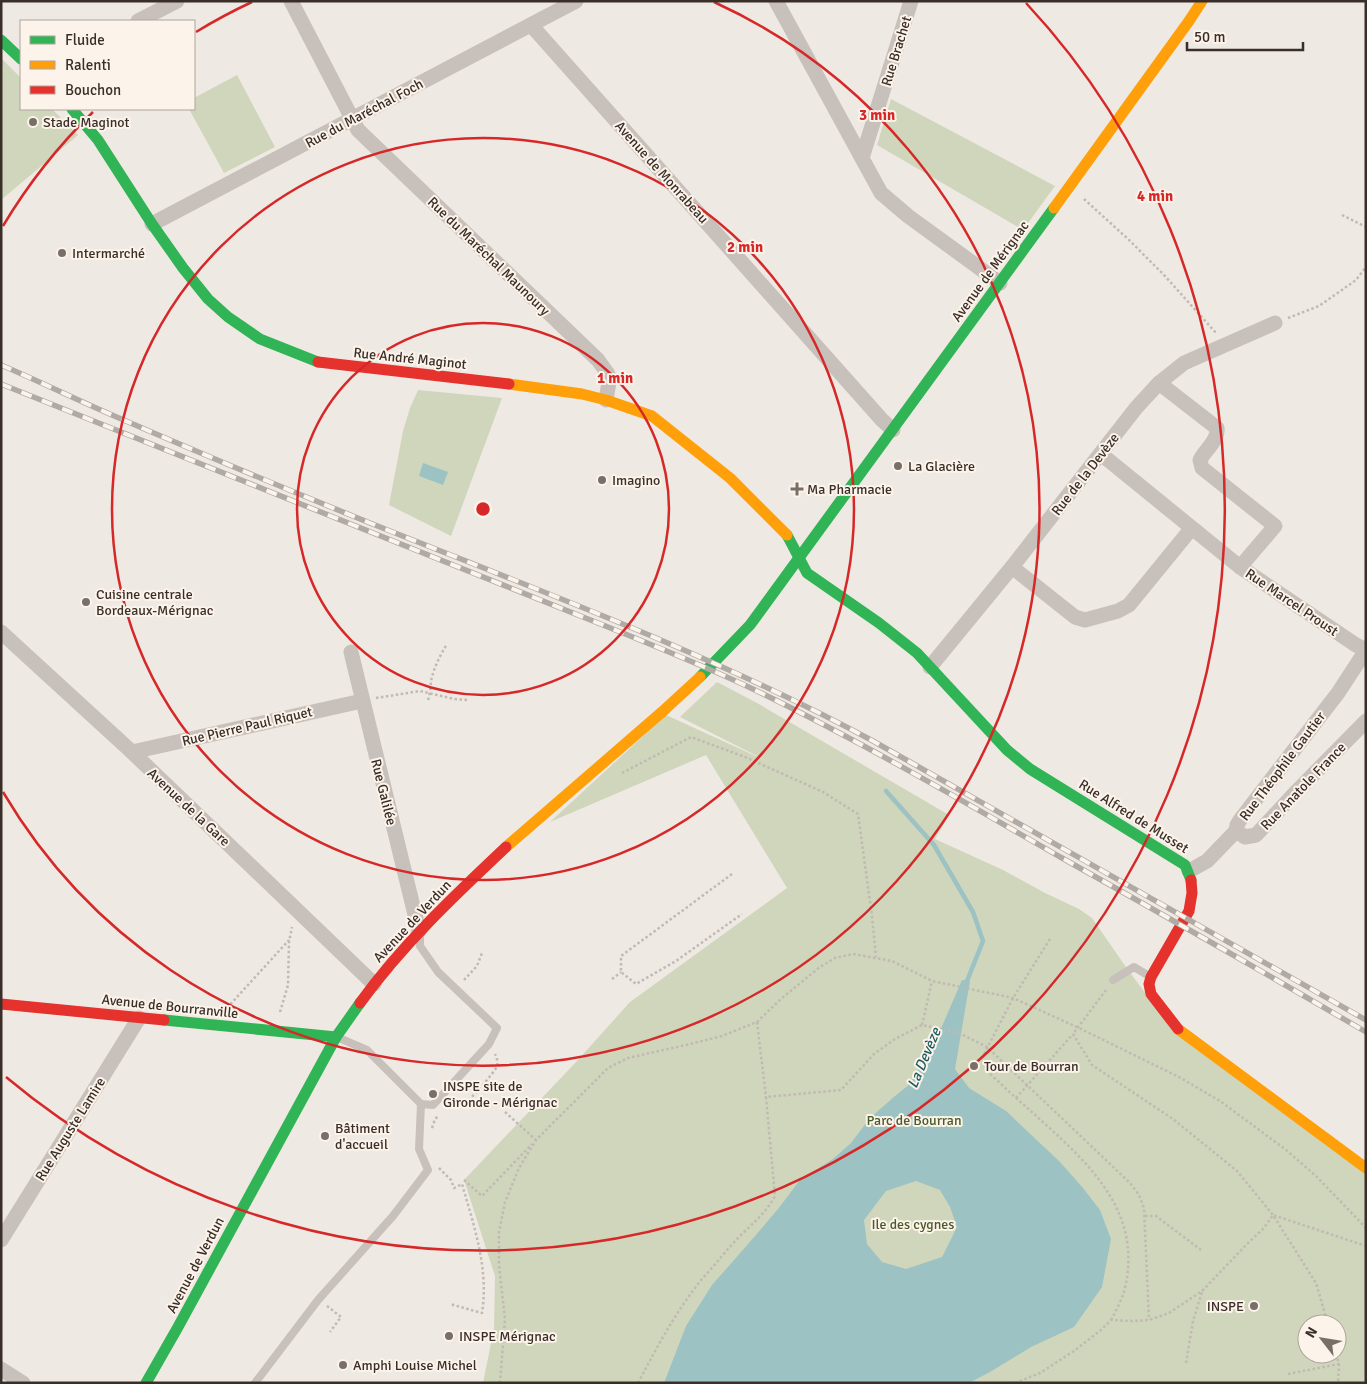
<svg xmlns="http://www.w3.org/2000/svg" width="1367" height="1384" viewBox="0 0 1367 1384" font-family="Signika,sans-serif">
	<rect width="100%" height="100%" fill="#efe9e3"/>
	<g fill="#d0d6bb" fill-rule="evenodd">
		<polygon points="1,58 21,78 21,109 52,109 78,135 1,200"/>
		<polygon points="237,75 275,147 224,173 189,109 194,109 194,98"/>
		<polygon points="891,99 1055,186 1023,230 877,145"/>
		<polygon points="418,390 502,398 451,536 389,505 403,431 410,408"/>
		<path d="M717,682L757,703L949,815L935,839L1003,870L1045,893L1079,909L1092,918L1128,970L1175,1033L1366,1174V1383H483L494,1328L495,1276L464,1180L577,1061L630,1002L787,888L706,755L550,822L666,715L769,762L680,717ZM1307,1324H1337V1354H1307Z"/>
	</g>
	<g fill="#9cc2c3" fill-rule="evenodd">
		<polygon points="423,463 448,472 443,485 419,476"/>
		<path d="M962,980L970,981L955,1069L969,1088L1006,1111L1060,1162L1083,1188L1100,1210L1111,1239L1102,1287L1074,1327L1031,1347L990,1372L969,1383H664L686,1326L712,1285L749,1243L778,1209L800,1180L833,1159L851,1143L870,1118L895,1096L910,1084L921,1065L927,1061ZM916,1181L940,1190L950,1207L957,1227L942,1257L906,1269L882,1262L867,1244L864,1220L886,1191Z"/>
	</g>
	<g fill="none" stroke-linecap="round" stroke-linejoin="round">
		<polyline stroke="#9cc2c3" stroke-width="4.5" points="886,791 934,845 973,912 983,941 965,986"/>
		<g stroke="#c1b9b3" stroke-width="2.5" stroke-dasharray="2.5 2.5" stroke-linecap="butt">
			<polyline points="1084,199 1128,239 1164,275 1217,334"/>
			<polyline points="1342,215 1366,227"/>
			<polyline points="1288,318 1319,306 1356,280 1366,267"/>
			<polyline points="376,698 420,691 454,699 468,700"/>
			<path d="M428,700C431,692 430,684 432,677C435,665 441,654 447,644"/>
			<polyline points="622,773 691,737 745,757 823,792 858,814 872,916 876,957"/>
			<polyline points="732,874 621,956 621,972 636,984 676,961 742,914"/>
			<path d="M1050,939L1013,998L982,1058C984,1062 986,1068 989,1072C991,1076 996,1079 999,1082C1010,1093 1022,1103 1033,1113C1087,1162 1145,1211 1124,1292C1121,1301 1116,1311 1111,1320"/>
			<polyline points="612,979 621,972"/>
			<polyline points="464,980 477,966 482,953"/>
			<polyline points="1106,990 1073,1034 1092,1065 1173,1119 1237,1171 1273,1215 1316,1283 1328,1324"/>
			<polyline points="227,1008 289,940"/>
			<polyline points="280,1012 288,985 289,942 292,927"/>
			<polyline points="757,1022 766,1097"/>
			<polyline points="922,1025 932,981"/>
			<polyline points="1016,1098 1073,1034"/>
			<path d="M450,1102C454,1104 460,1105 465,1103C470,1100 495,1072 497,1066C498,1062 497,1058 495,1054"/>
			<polyline points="505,1112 536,1140"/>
			<polyline points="432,1128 434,1122 438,1115"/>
			<path d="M439,1168L451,1180L454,1188L462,1184C474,1226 489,1269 482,1313L450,1304"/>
			<polyline points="464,1180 482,1196 532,1144"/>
			<polyline points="1145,1216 1156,1216 1201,1250"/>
			<polyline points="327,1306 341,1317 330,1332"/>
			<polyline points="1336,1354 1339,1364 1338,1383"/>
			<polyline points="1186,1363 1193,1321 1202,1292"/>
			<polyline points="1288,1374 1339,1364"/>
			<polyline points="500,1383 505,1319 499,1265 499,1232 505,1202 519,1168 536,1140 608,1068 628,1058 690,1044 722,1036 757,1022 782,998 820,967 835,958 853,954 892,961 932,981 1013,998 1079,1028 1179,1077 1220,1101 1285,1149 1316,1176 1366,1228"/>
			<path d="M638,1383C657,1347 676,1311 702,1279C714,1266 725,1252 737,1239C751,1225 766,1213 775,1196L766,1097L841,1090L874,1054L895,1039L922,1025L959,1033L987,1047L1130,1183L1139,1195L1144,1208L1149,1320"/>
			<polyline points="1015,1383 1040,1373 1074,1351 1101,1330 1111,1320 1133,1321 1149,1320 1169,1313 1202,1291 1248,1243 1264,1228 1273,1215 1366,1246"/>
		</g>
		<g stroke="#c8c1bb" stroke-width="8">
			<polyline points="1113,980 1134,967 1149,976"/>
			<polyline points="339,1038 367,1050 421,1104 433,1105 489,1044 497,1028 438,972 420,946 420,938"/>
			<polyline points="255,1383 318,1300 393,1216 428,1170 419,1149 421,1104"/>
		</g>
		<g stroke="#c8c1bb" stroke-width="15">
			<polyline points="291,1 358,130 598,360 608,374 609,382 606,400"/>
			<polyline points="776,1 881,193 908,216 1000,283"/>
			<polyline points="138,21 177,1"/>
			<polyline points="531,25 882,420 893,430"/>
			<polyline points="862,158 911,1"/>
			<polyline points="152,224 576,1"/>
			<path d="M1159,383L1217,428C1219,440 1205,450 1200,460L1202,468L1275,526L1240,567"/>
			<polyline points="1101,454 1240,567 1356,645 1366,650"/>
			<polyline points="1012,567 1075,617 1085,620 1118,611 1129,605 1191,529"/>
			<polyline points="1,632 132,752 374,984"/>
			<polyline points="351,652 419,931"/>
			<polyline points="930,667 1012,567 1136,408 1159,383 1184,363 1275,323"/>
			<polyline points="132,752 362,701"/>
			<polyline points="1236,831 1245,837 1256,835 1295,793 1366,721"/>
			<polyline points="1189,871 1207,861 1236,831 1237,825 1240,820 1338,693 1366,650"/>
			<polyline points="1,1240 139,1018"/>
			<polyline points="1,1369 23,1383"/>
		</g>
		<g stroke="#30b455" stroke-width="11">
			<polyline points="1,40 21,59"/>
			<polyline points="72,109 98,140 152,224 183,268 208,299 228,317 260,339 318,362"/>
			<polyline points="787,535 807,573 879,623 917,653 1007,750 1030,769 1185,865 1191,880"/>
			<polyline points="700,677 750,625 1054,208"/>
			<polyline points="164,1020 336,1037"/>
			<polyline points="146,1383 178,1327 336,1037 360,1003"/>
		</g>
		<g stroke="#ff9f0a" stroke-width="11">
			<polyline points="1054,208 1189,21 1202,1"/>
			<polyline points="509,384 582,394 606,400 652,416 730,478 787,535"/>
			<polyline points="506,847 662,712 700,677"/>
			<polyline points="1178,1029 1366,1168"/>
		</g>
		<g stroke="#e5322d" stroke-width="11">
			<polyline points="318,362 509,384"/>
			<path d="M360,1003C402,945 454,896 506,847"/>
			<polyline points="1,1004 164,1020"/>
			<polyline points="1178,1029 1151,994 1149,984 1151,977 1189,911 1192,893 1191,880"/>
		</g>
		<defs>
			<g id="rail">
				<path d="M1,365C41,382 79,401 119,418C202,454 286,489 370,523C540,591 712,654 873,741L1366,1020"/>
				<path d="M1,384L608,627C657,647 707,667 755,690C860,741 961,800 1062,858C1164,915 1265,973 1366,1032"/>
			</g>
		</defs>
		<use href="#rail" stroke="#b0aaa5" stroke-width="5.5"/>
		<use href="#rail" stroke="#fcf3ea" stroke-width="4" stroke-dasharray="11" stroke-linecap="butt"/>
	</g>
	<g fill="none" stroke="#d62828" stroke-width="2.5">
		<circle cx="483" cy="509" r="186"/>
		<circle cx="483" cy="509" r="371"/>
		<path d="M3 226A557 557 0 0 1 93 112M196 32A557 557 0 0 1 252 2M714 2A557 557 0 1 1 3 792"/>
		<path d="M1026 3A742 742 0 0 1 6 1077"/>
	</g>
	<g fill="#796f69" stroke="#fcf3ea" stroke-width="2">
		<circle cx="33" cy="122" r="5"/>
		<circle cx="62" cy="253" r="5"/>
		<circle cx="898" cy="466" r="5"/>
		<circle cx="602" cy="480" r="5"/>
		<path d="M794.5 481.5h5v5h5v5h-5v5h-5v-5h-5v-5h5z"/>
		<circle cx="86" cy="602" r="5"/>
		<circle cx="974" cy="1066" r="5"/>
		<circle cx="433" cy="1094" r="5"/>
		<circle cx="325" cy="1136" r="5"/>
		<circle cx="1254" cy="1306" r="5"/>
		<circle cx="449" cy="1336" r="5"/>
		<circle cx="343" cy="1365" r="5"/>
	</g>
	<g text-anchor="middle" stroke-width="4" stroke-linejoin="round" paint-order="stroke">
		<g font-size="14" fill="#3a2e28" stroke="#fcf3ea">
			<text transform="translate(896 51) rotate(-73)" y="5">Rue Brachet</text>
			<text transform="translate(364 113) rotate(-28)" y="5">Rue du Maréchal Foch</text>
			<text transform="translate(662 172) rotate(48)" y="5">Avenue de Monrabeau</text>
			<text transform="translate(489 256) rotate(44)" y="5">Rue du Maréchal Maunoury</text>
			<text transform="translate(990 271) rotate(-54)" y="5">Avenue de Mérignac</text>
			<text transform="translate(410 358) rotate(6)" y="5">Rue André Maginot</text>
			<text transform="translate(1085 474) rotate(-52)" y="5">Rue de la Devèze</text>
			<text transform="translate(1292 602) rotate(34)" y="5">Rue Marcel Proust</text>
			<text transform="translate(247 726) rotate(-13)" y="5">Rue Pierre Paul Riquet</text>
			<text transform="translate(1282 766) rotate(-53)" y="5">Rue Théophile Gautier</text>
			<text transform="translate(1303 786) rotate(-46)" y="5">Rue Anatole France</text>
			<text transform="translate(384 792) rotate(76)" y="5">Rue Galilée</text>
			<text transform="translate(189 807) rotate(43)" y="5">Avenue de la Gare</text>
			<text transform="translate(1134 816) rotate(32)" y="5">Rue Alfred de Musset</text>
			<text transform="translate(412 921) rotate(-47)" y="5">Avenue de Verdun</text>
			<text transform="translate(170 1006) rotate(6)" y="5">Avenue de Bourranville</text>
			<text transform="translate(70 1129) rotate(-58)" y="5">Rue Auguste Lamire</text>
			<text transform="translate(195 1265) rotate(-62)" y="5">Avenue de Verdun</text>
		</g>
		<g font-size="14" fill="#3a2e28" stroke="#fcf3ea" text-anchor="start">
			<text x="43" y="127">Stade Maginot</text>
			<text x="72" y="258">Intermarché</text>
			<text x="908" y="471">La Glacière</text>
			<text x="612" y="485">Imagino</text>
			<text x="807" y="494">Ma Pharmacie</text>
			<text x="96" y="599">Cuisine centrale<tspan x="96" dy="16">Bordeaux-Mérignac</tspan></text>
			<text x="984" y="1071">Tour de Bourran</text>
			<text x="443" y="1091">INSPE site de<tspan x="443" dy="16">Gironde - Mérignac</tspan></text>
			<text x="335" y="1133">Bâtiment<tspan x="335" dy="16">d'accueil</tspan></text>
			<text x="1244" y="1311" text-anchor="end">INSPE</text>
			<text x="459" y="1341">INSPE Mérignac</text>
			<text x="353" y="1370">Amphi Louise Michel</text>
		</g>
		<g font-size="14" fill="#495b29" stroke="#fcf3ea">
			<text x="914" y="1125">Parc de Bourran</text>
			<text x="913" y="1229">Ile des cygnes</text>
		</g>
		<g font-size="15" font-style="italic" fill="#195c60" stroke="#fcf3ea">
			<text transform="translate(924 1058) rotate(-67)" y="5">La Devèze</text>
		</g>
	</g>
	<circle cx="483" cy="509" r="8" fill="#d62828" stroke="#fcf3ea" stroke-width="2.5"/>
	<g font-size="15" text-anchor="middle" font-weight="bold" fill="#d62828" stroke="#fcf3ea" stroke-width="4" stroke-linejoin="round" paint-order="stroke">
		<text x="877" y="120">3 min</text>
		<text x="1155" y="201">4 min</text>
		<text x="745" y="252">2 min</text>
		<text x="615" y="383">1 min</text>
	</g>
	<rect width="1367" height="1384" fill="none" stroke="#3a2e28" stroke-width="5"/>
	<rect x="20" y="20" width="175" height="90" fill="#fcf3ea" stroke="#aea49c"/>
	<rect x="30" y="36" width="25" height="8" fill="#30b455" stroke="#aea49c"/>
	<text x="65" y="45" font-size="15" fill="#3a2e28">Fluide</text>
	<rect x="30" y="61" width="25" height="8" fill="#ff9f0a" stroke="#aea49c"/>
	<text x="65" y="70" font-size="15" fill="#3a2e28">Ralenti</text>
	<rect x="30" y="86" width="25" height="8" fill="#e5322d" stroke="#aea49c"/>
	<text x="65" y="95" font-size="15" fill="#3a2e28">Bouchon</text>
	<g transform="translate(1322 1339) rotate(301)"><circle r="24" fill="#fcf3ea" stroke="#aea49c"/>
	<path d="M0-4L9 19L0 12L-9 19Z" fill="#796f69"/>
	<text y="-8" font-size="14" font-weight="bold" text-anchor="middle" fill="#3a2e28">N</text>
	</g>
	<path d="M1187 42v8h116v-8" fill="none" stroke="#3a2e28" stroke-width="2.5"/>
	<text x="1194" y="42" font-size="15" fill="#3a2e28" stroke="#fcf3ea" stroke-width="4" paint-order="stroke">50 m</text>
</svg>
